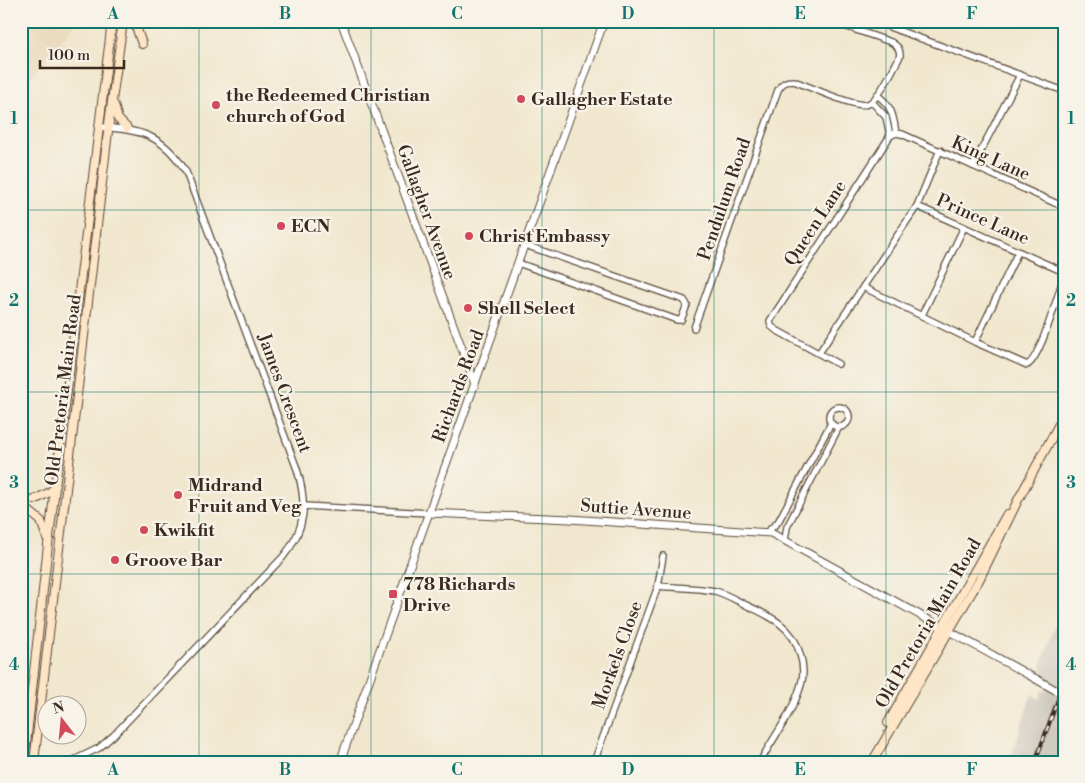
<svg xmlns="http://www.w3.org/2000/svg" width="1085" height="783" viewBox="0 0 1085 783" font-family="'Libre Bodoni',serif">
	<rect width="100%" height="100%" fill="#f7f3e8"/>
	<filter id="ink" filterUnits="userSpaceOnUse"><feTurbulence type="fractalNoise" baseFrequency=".02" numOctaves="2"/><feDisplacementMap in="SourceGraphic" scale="10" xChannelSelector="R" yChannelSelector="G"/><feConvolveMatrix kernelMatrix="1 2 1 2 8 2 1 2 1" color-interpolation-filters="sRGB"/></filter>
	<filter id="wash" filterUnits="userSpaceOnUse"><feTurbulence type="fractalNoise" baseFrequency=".0096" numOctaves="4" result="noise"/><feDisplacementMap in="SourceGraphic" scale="20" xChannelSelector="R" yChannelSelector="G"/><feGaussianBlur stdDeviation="1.12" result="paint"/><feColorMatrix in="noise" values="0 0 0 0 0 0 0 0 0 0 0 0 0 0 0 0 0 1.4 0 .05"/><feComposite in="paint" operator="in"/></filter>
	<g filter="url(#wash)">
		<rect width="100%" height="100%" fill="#f1e7ce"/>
		<polygon fill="#e9d9ba" points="21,21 78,21 21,89"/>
		<polygon fill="#c9c3b8" points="1064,601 1064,762 1009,762 1032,694 1039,699 1042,691 1046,691 1049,679 1042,675 1041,666"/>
	</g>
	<g filter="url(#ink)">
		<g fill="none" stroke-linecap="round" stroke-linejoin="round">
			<defs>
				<g id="minor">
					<polyline points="873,21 1064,91"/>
					<path d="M877,95C892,106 893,115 896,133"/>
					<polyline points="872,102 886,117 890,136"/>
					<polyline points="973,166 1020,75"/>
					<polyline points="917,206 1064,272"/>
					<polyline points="518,263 677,320 681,320 687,305 684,300 525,245"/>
					<path d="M863,287L975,342L1027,365C1040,360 1059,291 1064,276"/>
					<polyline points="922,315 964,227"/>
					<path d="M694,328L778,90C782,83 785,81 794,81C808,86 857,109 868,104C878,100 895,66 900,56C900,48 897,46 891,42L830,21"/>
					<polyline points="975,342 1018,252"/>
					<polyline points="819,353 917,206 940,150"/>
					<polyline points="838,364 776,330 771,326 770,321 890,136 896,133 902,134 1064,207"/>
					<circle cx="839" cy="417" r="10"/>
					<polyline points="304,506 429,513"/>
					<polyline points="767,532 778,522 831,423"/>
					<polyline points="785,540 787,527 839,427"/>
					<path d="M658,586C676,588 696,587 715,591C726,594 736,600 746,605C770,616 793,626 800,654C803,663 804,671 802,681C795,710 774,736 760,762"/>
					<path d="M70,762L99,748L114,735L283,557C307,528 307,503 297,469L186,172C163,134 139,129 98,127"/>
					<polyline points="594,762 658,586 663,556"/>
				</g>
				<g id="tertiary">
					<polyline points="341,21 475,384"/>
					<polyline points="429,513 570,519 771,533 1036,679"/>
					<polyline points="340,762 604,21"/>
				</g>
				<g id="secondary">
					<polyline points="134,21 142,44"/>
					<polyline points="114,105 118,119 127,128"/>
					<polyline points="34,500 50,492 55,487"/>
					<polyline points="29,511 41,521 47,538"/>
					<polyline points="888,723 1007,514"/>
					<polyline points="24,762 48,545 112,21"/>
					<polyline points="34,762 109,123 123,21"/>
					<polyline points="872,762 979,580 1018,500 1064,415"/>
				</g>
			</defs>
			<use href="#minor" stroke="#564638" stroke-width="8"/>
			<use href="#tertiary" stroke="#564638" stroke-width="9"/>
			<use href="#secondary" stroke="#564638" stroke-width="10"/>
			<use href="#minor" stroke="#fff" stroke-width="5.5"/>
			<use href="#tertiary" stroke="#fff" stroke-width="7"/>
			<use href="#secondary" stroke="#fde5c5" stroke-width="8"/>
			<defs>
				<polyline id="rail" points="1035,762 1064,683"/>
			</defs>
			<use href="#rail" stroke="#3b2a1e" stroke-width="4"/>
			<use href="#rail" stroke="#f7f3e8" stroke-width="2" stroke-dasharray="5.5" stroke-linecap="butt"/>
			<defs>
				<polyline id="tertiary-bridge" points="1036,679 1064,695"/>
			</defs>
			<use href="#tertiary-bridge" stroke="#564638" stroke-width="9" stroke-linecap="butt"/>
			<use href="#tertiary-bridge" stroke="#fff" stroke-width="7"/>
		</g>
	</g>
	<path fill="none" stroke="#0f766e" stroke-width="1" stroke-opacity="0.55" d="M199,21V762M371,21V762M542,21V762M714,21V762M886,21V762M21,210H1064M21,392H1064M21,574H1064"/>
	<g fill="#d1495b" stroke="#f7f3e8" stroke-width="2">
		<circle cx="521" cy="99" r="5"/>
		<circle cx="216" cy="105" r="5"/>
		<circle cx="281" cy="226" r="5"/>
		<circle cx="469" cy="236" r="5"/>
		<circle cx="468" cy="308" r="5"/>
		<circle cx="178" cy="495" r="5"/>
		<circle cx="144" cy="530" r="5"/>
		<circle cx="115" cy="560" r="5"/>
		<rect x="388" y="589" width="10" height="10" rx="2.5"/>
	</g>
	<g text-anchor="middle" stroke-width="4.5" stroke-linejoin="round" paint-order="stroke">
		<g font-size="18" font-weight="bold" fill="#3b2a1e" stroke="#f7f3e8" text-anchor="start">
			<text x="226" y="101">the Redeemed Christian<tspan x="226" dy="21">church of God</tspan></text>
			<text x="531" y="105">Gallagher Estate</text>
			<text x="291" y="232">ECN</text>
			<text x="479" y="242">Christ Embassy</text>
			<text x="478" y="314">Shell Select</text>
			<text x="188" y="491">Midrand<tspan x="188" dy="21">Fruit and Veg</tspan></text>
			<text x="154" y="536">Kwikfit</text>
			<text x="125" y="566">Groove Bar</text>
			<text x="403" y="590">778 Richards<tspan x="403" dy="21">Drive</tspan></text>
		</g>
		<g font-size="18" fill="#3b2a1e" stroke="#f7f3e8">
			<text transform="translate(991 158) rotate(24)" y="6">King Lane</text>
			<text transform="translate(724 199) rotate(-71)" y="6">Pendulum Road</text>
			<text transform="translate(427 212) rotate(70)" y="6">Gallagher Avenue</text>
			<text transform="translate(983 219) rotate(24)" y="6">Prince Lane</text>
			<text transform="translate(815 223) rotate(-57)" y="6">Queen Lane</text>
			<text transform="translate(458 386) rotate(-70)" y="6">Richards Road</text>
			<text transform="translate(63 390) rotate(-83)" y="6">Old Pretoria Main Road</text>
			<text transform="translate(285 393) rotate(70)" y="6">James Crescent</text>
			<text transform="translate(636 509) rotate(4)" y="6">Suttie Avenue</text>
			<text transform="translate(928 623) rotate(-60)" y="6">Old Pretoria Main Road</text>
			<text transform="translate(617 655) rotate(-70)" y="6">Morkels Close</text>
		</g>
	</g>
	<rect width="1085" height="783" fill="none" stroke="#f7f3e8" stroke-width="55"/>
	<g transform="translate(62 720) rotate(344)"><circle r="24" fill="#f7f3e8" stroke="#aca397"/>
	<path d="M0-4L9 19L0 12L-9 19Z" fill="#d1495b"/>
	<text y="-8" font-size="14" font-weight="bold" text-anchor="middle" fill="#3b2a1e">N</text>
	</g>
	<path d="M40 60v8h84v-8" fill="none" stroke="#3b2a1e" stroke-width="2.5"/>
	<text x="48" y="60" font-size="15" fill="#3b2a1e" stroke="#f7f3e8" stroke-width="4" paint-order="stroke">100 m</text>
	<rect x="28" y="28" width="1030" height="728" fill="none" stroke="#0f766e" stroke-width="2"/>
	<g font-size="16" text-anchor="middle" font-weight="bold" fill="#0f766e">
		<text x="113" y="19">A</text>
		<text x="285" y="19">B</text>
		<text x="457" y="19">C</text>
		<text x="628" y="19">D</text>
		<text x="800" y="19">E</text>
		<text x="972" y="19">F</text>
		<text x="14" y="124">1</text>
		<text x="1071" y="124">1</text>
		<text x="14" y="306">2</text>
		<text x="1071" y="306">2</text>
		<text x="14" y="488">3</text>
		<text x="1071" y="488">3</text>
		<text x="14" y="670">4</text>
		<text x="1071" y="670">4</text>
		<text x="113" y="775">A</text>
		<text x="285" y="775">B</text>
		<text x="457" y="775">C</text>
		<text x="628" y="775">D</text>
		<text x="800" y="775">E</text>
		<text x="972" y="775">F</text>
	</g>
</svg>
